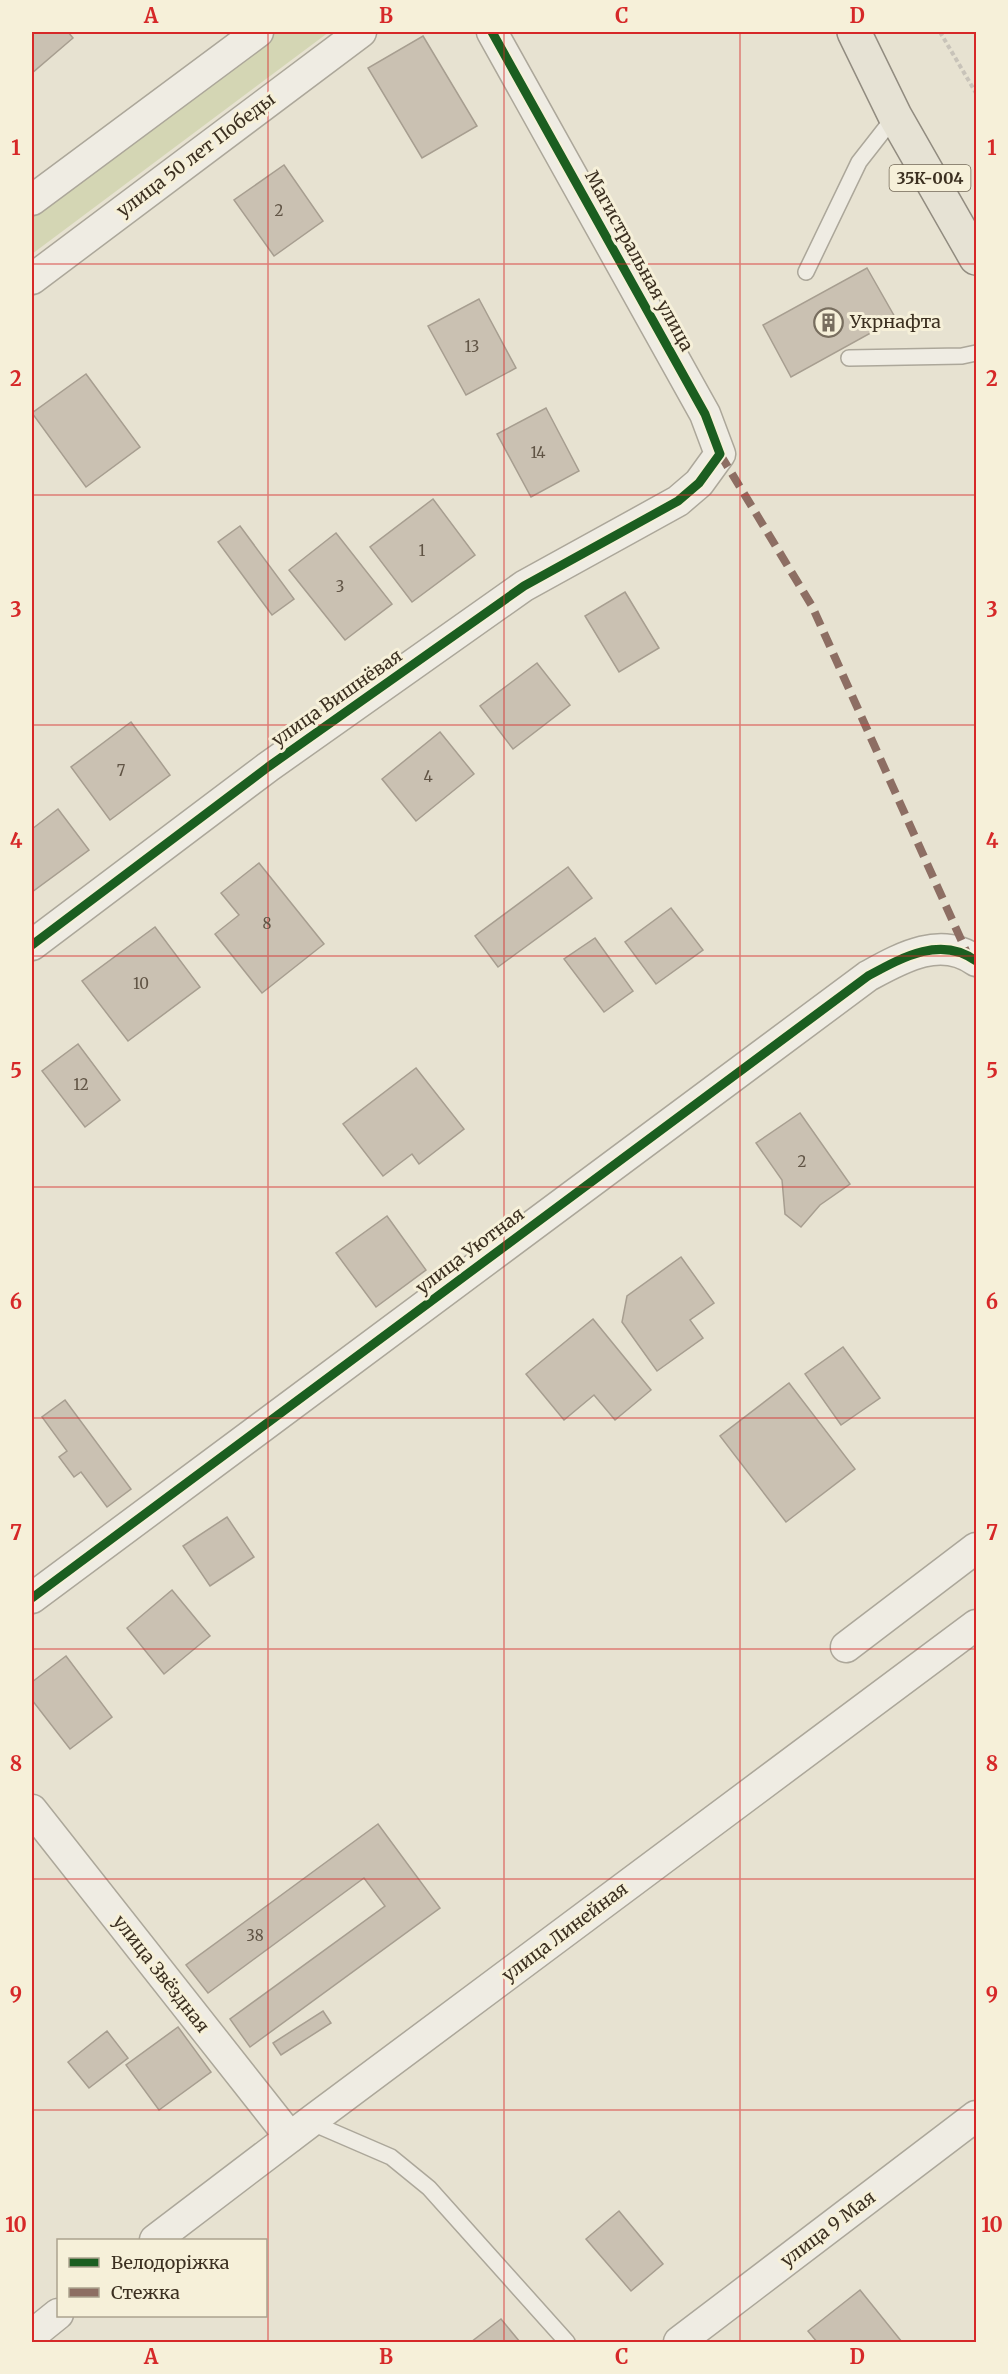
<svg xmlns="http://www.w3.org/2000/svg" width="1008" height="2374" viewBox="0 0 1008 2374" font-family="Merriweather,serif">
	<rect width="100%" height="100%" fill="#e7e2d1"/>
	<polygon fill="#d4d6b4" points="260,32 329,32 32,254 32,205"/>
	<g fill="#cac1b2" stroke="#a79e90" stroke-width="1.5">
		<polygon points="32,32 68,32 73,38 32,73"/>
		<polygon points="423,36 477,126 422,158 368,68"/>
		<polygon points="284,165 323,221 274,256 234,200"/>
		<polygon points="867,268 896,319 791,377 763,325"/>
		<polygon points="479,299 516,368 466,395 428,326"/>
		<polygon points="86,374 140,447 86,487 32,413"/>
		<polygon points="546,408 579,471 531,497 497,434"/>
		<polygon points="433,499 475,555 412,602 370,547"/>
		<polygon points="240,526 294,599 272,615 218,542"/>
		<polygon points="336,533 392,604 345,640 289,570"/>
		<polygon points="625,592 659,648 619,672 585,616"/>
		<polygon points="537,663 570,705 513,749 480,706"/>
		<polygon points="131,722 170,775 110,820 71,767"/>
		<polygon points="440,732 474,774 416,821 382,779"/>
		<polygon points="58,809 89,850 32,892 32,829"/>
		<polygon points="259,863 324,944 262,993 215,934 239,915 221,893"/>
		<polygon points="568,867 592,898 498,967 475,936"/>
		<polygon points="671,908 703,950 656,984 625,942"/>
		<polygon points="155,927 200,987 128,1041 82,981"/>
		<polygon points="595,938 633,991 604,1012 564,959"/>
		<polygon points="78,1044 120,1100 85,1127 42,1071"/>
		<polygon points="416,1068 464,1129 419,1164 412,1154 383,1176 343,1124"/>
		<polygon points="800,1113 850,1184 820,1205 801,1227 785,1214 782,1180 756,1143"/>
		<polygon points="387,1216 426,1270 376,1307 336,1253"/>
		<polygon points="681,1257 714,1303 690,1320 703,1338 657,1371 622,1322 627,1296"/>
		<polygon points="593,1319 651,1390 615,1420 594,1395 564,1420 526,1374"/>
		<polygon points="843,1347 880,1398 841,1425 805,1374"/>
		<polygon points="789,1383 855,1469 786,1522 720,1436"/>
		<polygon points="65,1400 131,1489 107,1507 81,1472 74,1477 59,1457 67,1451 42,1417"/>
		<polygon points="227,1517 254,1557 210,1586 183,1546"/>
		<polygon points="172,1590 210,1636 164,1674 127,1628"/>
		<polygon points="66,1656 112,1717 70,1749 32,1700 32,1682"/>
		<polygon points="378,1824 440,1908 250,2047 230,2019 385,1906 364,1878 208,1993 186,1965"/>
		<polygon points="323,2011 331,2023 281,2055 273,2043"/>
		<polygon points="178,2027 211,2072 159,2110 126,2065"/>
		<polygon points="107,2031 128,2058 89,2088 68,2062"/>
		<polygon points="619,2211 663,2264 631,2291 586,2239"/>
		<polygon points="860,2290 902,2342 817,2342 808,2331"/>
		<polygon points="501,2319 520,2342 471,2342"/>
	</g>
	<g fill="none" stroke-linecap="round" stroke-linejoin="round">
		<defs>
			<g id="lane">
				<polyline points="806,272 859,162 895,116"/>
				<polyline points="849,358 962,356 976,353"/>
				<polyline points="310,2122 391,2157 429,2188 567,2342"/>
			</g>
			<g id="street">
				<polyline points="32,200 258,32"/>
				<polyline points="32,279 361,32"/>
				<polyline points="32,945 268,767 524,586 678,501 699,483 720,454 705,414 492,32"/>
				<path d="M32,1598L868,976C901,958 941,935 976,961"/>
				<polyline points="846,1647 976,1548"/>
				<polyline points="32,1810 290,2137"/>
				<polyline points="155,2240 310,2122 976,1625"/>
				<polyline points="32,2335 58,2314"/>
				<polyline points="679,2342 976,2116"/>
			</g>
			<polyline id="primary" points="854,32 895,116 976,258"/>
		</defs>
		<use href="#lane" stroke="#aca79a" stroke-width="18"/>
		<use href="#street" stroke="#aca79a" stroke-width="33"/>
		<use href="#primary" stroke="#928c80" stroke-width="36"/>
		<polyline stroke="#c8c3b9" stroke-width="4" stroke-dasharray="4.5 3" stroke-linecap="butt" points="940,32 976,93"/>
		<use href="#lane" stroke="#efece3" stroke-width="15"/>
		<use href="#street" stroke="#efece3" stroke-width="30"/>
		<use href="#primary" stroke="#e6e2d4" stroke-width="33"/>
		<polyline stroke="#8d6e63" stroke-width="8" stroke-dasharray="15 8" stroke-linecap="butt" points="720,454 812,606 967,953"/>
		<defs>
			<g id="cycleway">
				<polyline points="32,945 268,767 524,586 678,501 699,483 720,454 705,414 492,32"/>
				<path d="M32,1598L868,976C901,958 941,935 976,961"/>
			</g>
		</defs>
		<use href="#cycleway" stroke="#f6f0d9" stroke-width="13"/>
		<use href="#cycleway" stroke="#1b5e20" stroke-width="9"/>
	</g>
	<path fill="none" stroke="#d62828" stroke-width="1.5" stroke-opacity="0.55" d="M268,32V2342M504,32V2342M740,32V2342M32,264H976M32,495H976M32,725H976M32,956H976M32,1187H976M32,1418H976M32,1649H976M32,1879H976M32,2110H976"/>
	<defs>
		<symbol id="building-ring" viewBox="-11 -11 22 22"><circle r="9.5" fill="#f6f0d9" stroke="#786e5f" stroke-width="1.5"/><path d="M-4-6H4V6H1V3H-1V6H-4ZM-2.5-4.3h1.7v1.8h-1.7ZM.8-4.3h1.7v1.8H.8ZM-2.5-1h1.7V.8h-1.7ZM.8-1h1.7V.8H.8Z" fill="#786e5f"/></symbol>
	</defs>
	<g fill-rule="evenodd">
		<use href="#building-ring" x="812" y="306" width="33" height="33"/>
	</g>
	<g text-anchor="middle" stroke-width="6" stroke-linejoin="round" paint-order="stroke">
		<g font-size="15" fill="#605445">
			<text x="279" y="216">2</text>
			<text x="472" y="352">13</text>
			<text x="538" y="458">14</text>
			<text x="422" y="556">1</text>
			<text x="340" y="592">3</text>
			<text x="121" y="776">7</text>
			<text x="428" y="782">4</text>
			<text x="267" y="929">8</text>
			<text x="141" y="989">10</text>
			<text x="81" y="1090">12</text>
			<text x="802" y="1167">2</text>
			<text x="255" y="1941">38</text>
		</g>
		<rect fill="#f6f0d9" stroke="#746a58" stroke-width="1.5" x="889.5" y="165" width="81" height="26" rx="4.5"/>
		<g font-size="16" font-weight="bold" fill="#3c3021">
			<text x="930" y="184">35К-004</text>
		</g>
		<g font-size="18" fill="#3c3021" stroke="#f6f0d9">
			<text transform="translate(196 155) rotate(-37)" y="6">улица 50 лет Победы</text>
			<text transform="translate(639 261) rotate(61)" y="6">Магистральная улица</text>
			<text transform="translate(337 698) rotate(-35)" y="6">улица Вишнёвая</text>
			<text transform="translate(470 1251) rotate(-37)" y="6">улица Уютная</text>
			<text transform="translate(565 1932) rotate(-37)" y="6">улица Линейная</text>
			<text transform="translate(161 1974) rotate(52)" y="6">улица Звёздная</text>
			<text transform="translate(828 2229) rotate(-37)" y="6">улица 9 Мая</text>
		</g>
		<g font-size="18" fill="#3c3021" stroke="#f6f0d9" text-anchor="start">
			<text x="850" y="328">Укрнафта</text>
		</g>
	</g>
	<rect width="1008" height="2374" fill="none" stroke="#f6f0d9" stroke-width="66"/>
	<rect x="57" y="2239" width="210" height="78" fill="#f6f0d9" stroke="#aca38f" stroke-width="1.5"/>
	<rect x="69" y="2258" width="30" height="9" fill="#1b5e20" stroke="#aca38f" stroke-width="1.5"/>
	<text x="111" y="2269" font-size="18" fill="#3c3021">Велодоріжка</text>
	<rect x="69" y="2288" width="30" height="9" fill="#8d6e63" stroke="#aca38f" stroke-width="1.5"/>
	<text x="111" y="2299" font-size="18" fill="#3c3021">Стежка</text>
	<rect x="33" y="33" width="942" height="2308" fill="none" stroke="#d62828" stroke-width="2"/>
	<g font-size="20" text-anchor="middle" font-weight="bold" fill="#d62828">
		<text x="151" y="23">A</text>
		<text x="386" y="23">B</text>
		<text x="622" y="23">C</text>
		<text x="857" y="23">D</text>
		<text x="16" y="155">1</text>
		<text x="992" y="155">1</text>
		<text x="16" y="386">2</text>
		<text x="992" y="386">2</text>
		<text x="16" y="617">3</text>
		<text x="992" y="617">3</text>
		<text x="16" y="848">4</text>
		<text x="992" y="848">4</text>
		<text x="16" y="1078">5</text>
		<text x="992" y="1078">5</text>
		<text x="16" y="1309">6</text>
		<text x="992" y="1309">6</text>
		<text x="16" y="1540">7</text>
		<text x="992" y="1540">7</text>
		<text x="16" y="1771">8</text>
		<text x="992" y="1771">8</text>
		<text x="16" y="2002">9</text>
		<text x="992" y="2002">9</text>
		<text x="16" y="2232">10</text>
		<text x="992" y="2232">10</text>
		<text x="151" y="2364">A</text>
		<text x="386" y="2364">B</text>
		<text x="622" y="2364">C</text>
		<text x="857" y="2364">D</text>
	</g>
</svg>
